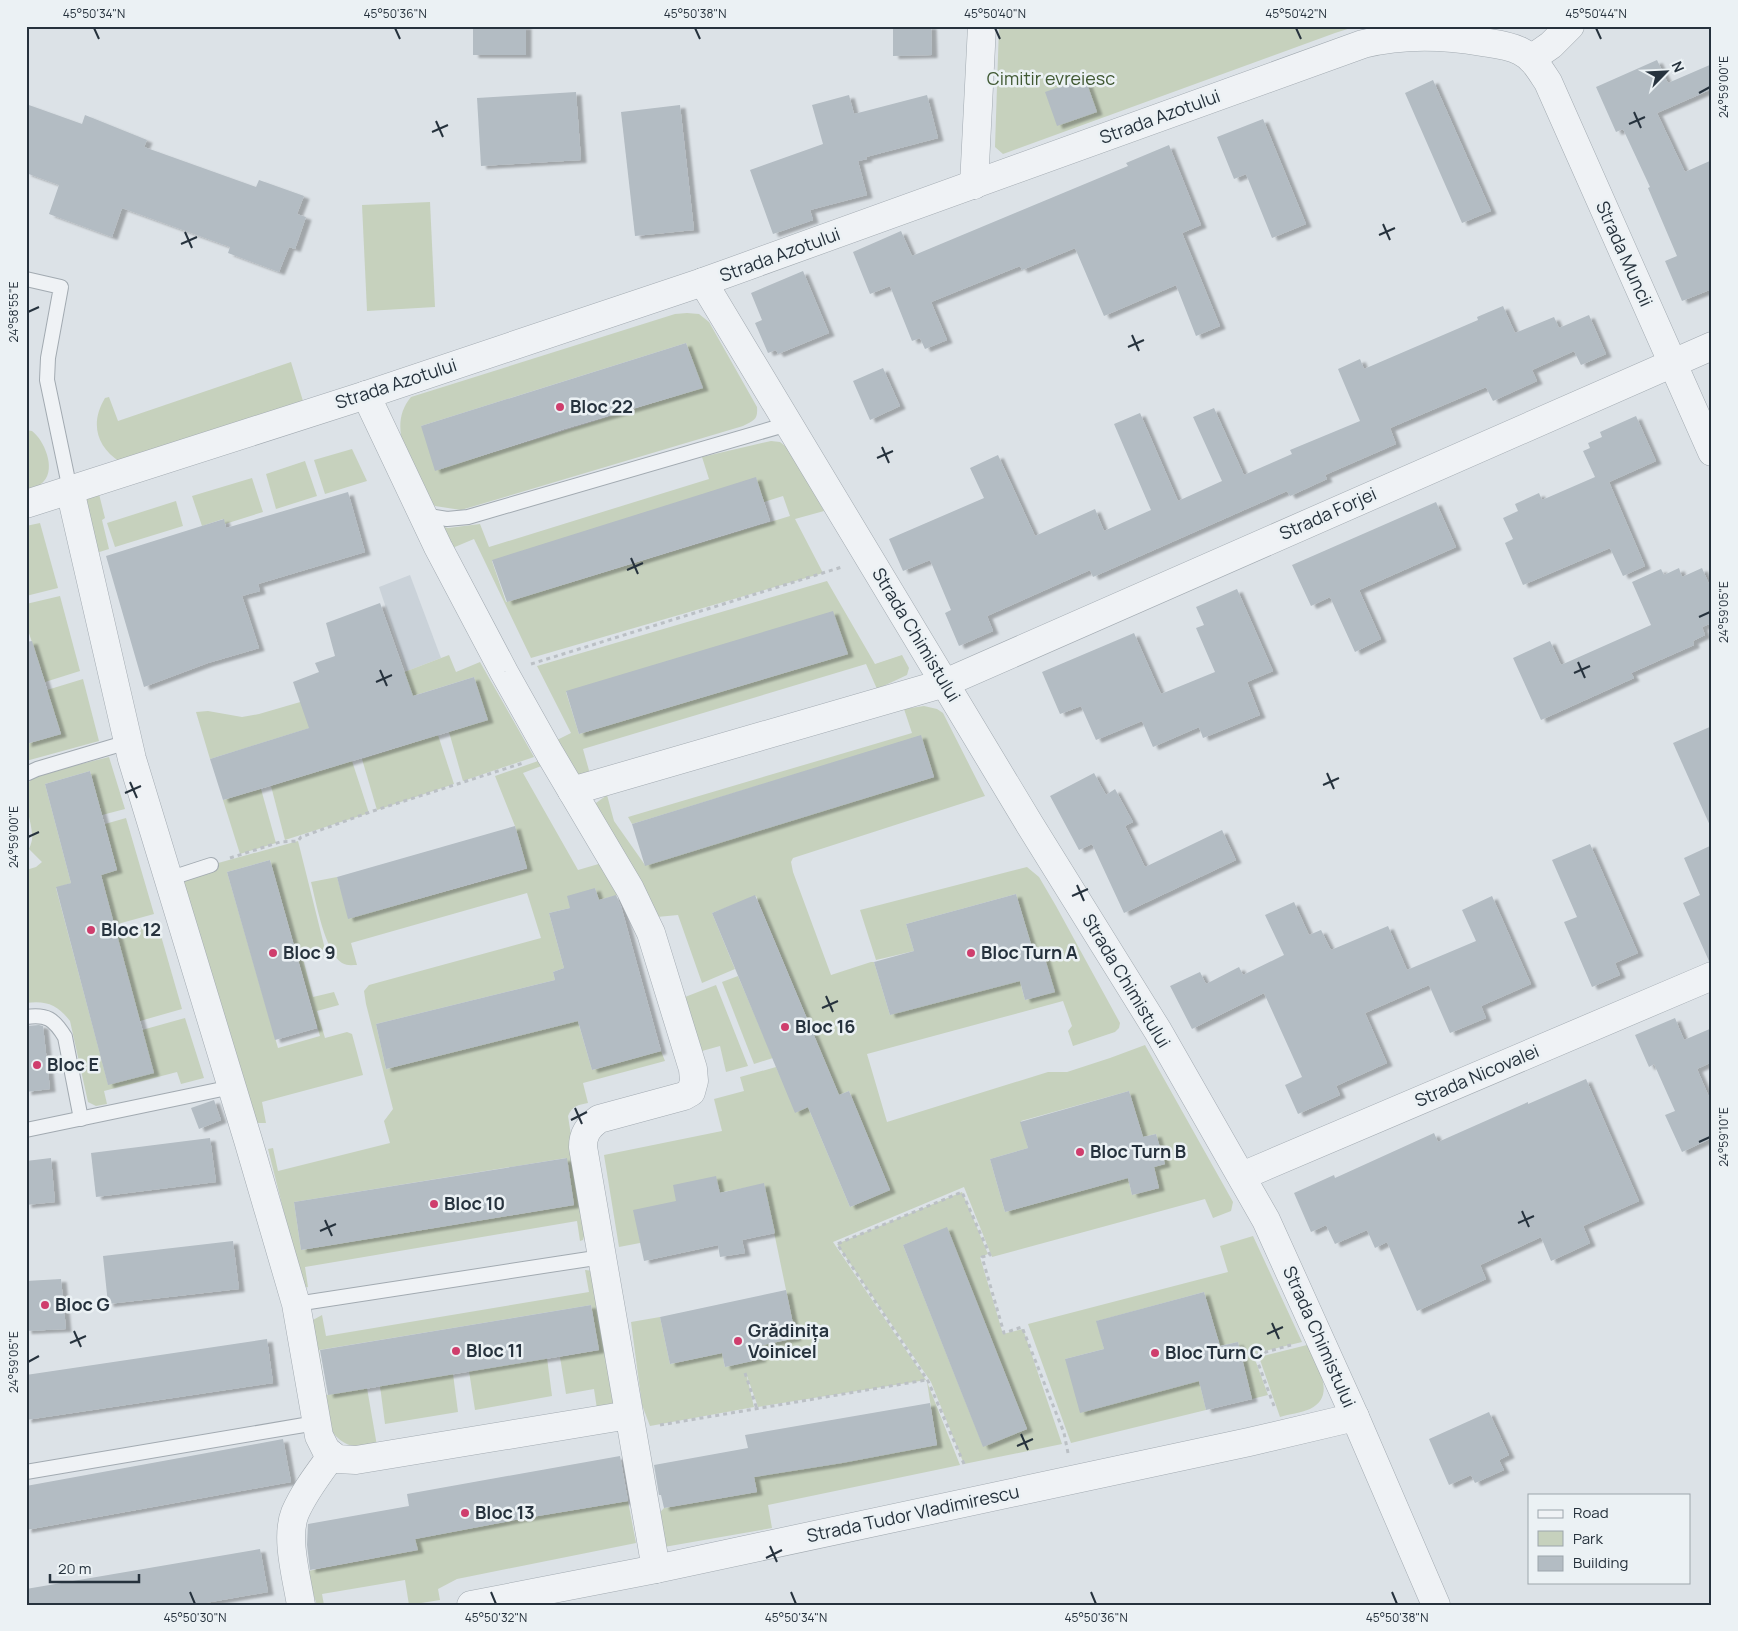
<svg xmlns="http://www.w3.org/2000/svg" width="1738" height="1631" viewBox="0 0 1738 1631" font-family="Manrope,sans-serif">
	<defs>
		<filter id="shadow"><feDropShadow dx="5.5" dy="3" stdDeviation="1" flood-color="#0004"/></filter>
	</defs>
	<rect width="100%" height="100%" fill="#dce2e7"/>
	<polygon fill="#cad2d9" points="410,575 441,658 407,671 379,587"/>
	<g fill="#c6d1bd" fill-rule="evenodd">
		<polygon points="999,26 1357,26 1335,33 1003,154 995,147"/>
		<polygon points="430,202 435,307 367,311 362,205"/>
		<path d="M687,313L699,314L709,322L757,407C758,420 754,420 743,426L461,510L435,506L426,499C413,468 385,428 411,397L675,314ZM686,343L702,388L446,467L421,426Z"/>
		<path d="M291,362L303,401L120,462C96,446 90,423 105,398L109,397L118,421Z"/>
		<path d="M26,430L32,431C44,440 56,468 44,481C39,487 33,488 26,490Z"/>
		<path d="M771,441L780,442L789,449L824,511L795,519L823,573L531,658L474,539L450,549L437,525L448,528L480,524L489,547L709,479L702,457ZM756,478L764,502L783,496L790,516L506,602L492,561Z"/>
		<polygon points="352,449 367,481 325,494 314,460"/>
		<polygon points="305,461 317,496 276,509 266,474"/>
		<polygon points="252,478 263,512 225,524 223,519 202,526 192,496"/>
		<polygon points="99,494 105,518 102,520 109,549 93,554 85,500"/>
		<polygon points="176,501 183,526 115,547 107,523"/>
		<polygon points="40,523 58,588 26,596 26,526"/>
		<path d="M827,581L875,664L902,655L909,668L907,675L877,689L866,664L583,749L590,774L580,779L551,743L571,733L537,666ZM848,654L579,734L566,692Z"/>
		<polygon points="60,596 80,671 45,682 26,624 26,604"/>
		<polygon points="449,655 456,672 480,662 534,757 463,781 449,732 487,720 474,677 210,759 196,712 208,711 242,717 259,714 407,671"/>
		<polygon points="83,679 99,741 26,761 26,744 61,734 47,690"/>
		<path d="M924,706L937,709L943,713L985,796L793,858L791,862L793,872L831,975L871,962H874L890,1015L1015,963L1025,1000L1054,992L1043,952L1034,954L1016,894L906,924L914,951L876,960L860,910L1027,867L1039,877L1056,906L1120,1023L1119,1028L1115,1032L1073,1046L1068,1031L1072,1026L1063,1001L867,1054L887,1122L1048,1072H1067L1110,1058L1145,1045L1233,1202L1231,1211L1213,1218L1205,1199L992,1257L964,1187L833,1242L926,1380L758,1407L746,1373L754,1407L650,1426L642,1405L631,1322L660,1317L670,1364L722,1353L725,1367L761,1359L758,1346L796,1338L764,1184L677,1201L640,1243L619,1247L604,1155L722,1131L714,1099L744,1091L740,1077L776,1067L796,1112L808,1107L850,1207L890,1190L849,1091L839,1095L756,896L712,913L735,969L702,983L678,915L657,917L596,809V803L607,795L614,821L645,865L934,777L921,736L632,824L628,817L912,733L904,709ZM1129,1091L1143,1137L1156,1134L1165,1164L1154,1167L1159,1188L1132,1195L1127,1174L1117,1181L1005,1212L990,1159L1028,1148L1021,1121Z"/>
		<polygon points="438,735 454,784 377,810 362,759"/>
		<path d="M109,757L125,809L102,815L90,771L45,784L71,883L56,888L108,1084L142,1030L185,1018L204,1078L181,1084L177,1072L104,1091L107,1104L96,1106L88,1102L70,1021C58,1005 46,1000 26,1003V870L36,867L42,862L29,849C31,844 33,839 32,834C31,813 14,784 40,774Z"/>
		<path d="M541,760L544,765L523,773L578,870L602,863L618,895L599,900L595,888L570,908L549,913L564,968L553,972L555,980L376,1024L386,1069L567,1023L571,997L592,1070L661,1051L665,1061L583,1083L588,1103C578,1105 572,1106 568,1116L586,1230L583,1240L580,1241L577,1221L305,1267L308,1287L303,1288L268,1149L273,1148L278,1171L390,1143L384,1121L393,1109L366,1004L364,991L369,985L541,938L527,893L351,943L357,965C352,965 347,966 342,963C325,952 316,902 311,882L337,877L349,918L527,869L515,826L495,776ZM566,1158L574,1205L301,1250L294,1202Z"/>
		<polygon points="352,761 369,813 285,840 271,786"/>
		<polygon points="261,789 276,843 240,854 223,800"/>
		<polygon points="126,818 154,914 114,925 101,875 117,870 105,824"/>
		<path d="M298,841L325,949L302,955L313,997L334,992L339,1005L317,1011L325,1038L347,1032L352,1034L363,1075L262,1102L266,1123H258L253,1119L180,877L211,865ZM270,860L320,1036L278,1048L227,872Z"/>
		<polygon points="157,922 182,1009 140,1021 116,934"/>
		<polygon points="738,976 773,1058 754,1064 722,982"/>
		<polygon points="716,985 748,1066 726,1072 720,1046 702,1051 685,997"/>
		<path d="M962,1192L988,1254L980,1257L1003,1334L1023,1329L1062,1444L964,1464L931,1382L837,1244ZM947,1228L1027,1429L983,1446L903,1245Z"/>
		<polygon points="1253,1236 1302,1342 1253,1354 1268,1395 1252,1399 1238,1342 1220,1346 1204,1292 1097,1321 1104,1349 1065,1359 1195,1364 1206,1410 1071,1443 1028,1324 1228,1272 1220,1246"/>
		<path d="M585,1270L594,1271L615,1402L597,1409L594,1389L566,1394L560,1357L599,1350L591,1305L319,1350L326,1395L367,1388L377,1446C355,1447 345,1449 330,1429L310,1324L313,1320L322,1315L326,1336L589,1292Z"/>
		<path d="M1307,1345C1316,1364 1338,1395 1310,1409C1301,1413 1289,1414 1280,1417L1259,1357Z"/>
		<polygon points="547,1358 552,1396 475,1410 469,1371"/>
		<polygon points="453,1374 458,1412 385,1424 380,1386"/>
		<polygon points="927,1382 960,1465 768,1505 772,1528 664,1547 653,1520 664,1508 757,1492 754,1477 937,1445"/>
		<polygon points="628,1501 636,1543 457,1579 438,1589 440,1600 409,1605 405,1580 322,1594 324,1605 317,1605 312,1591 308,1571 417,1550 415,1539 520,1519"/>
	</g>
	<g fill="#b3bcc3" filter="url(#shadow)">
		<rect x="473" y="26" width="53" height="29"/>
		<polygon points="893,26 931,26 932,55 893,56"/>
		<polygon points="1657,60 1668,83 1712,64 1712,89 1657,113 1685,172 1712,160 1712,289 1682,301 1665,261 1677,256 1648,188 1650,187 1623,129 1616,132 1596,87"/>
		<polygon points="1085,78 1097,112 1057,126 1045,92"/>
		<polygon points="1433,80 1491,211 1462,223 1405,93"/>
		<polygon points="576,92 581,160 481,166 477,98"/>
		<polygon points="849,95 854,114 927,95 938,138 866,157 867,159 858,161 867,195 810,210 813,220 773,234 750,170 823,144 812,105"/>
		<polygon points="26,104 82,124 85,115 147,140 144,147 256,187 259,180 304,196 297,214 306,217 295,249 289,247 279,272 228,253 230,247 122,208 112,237 49,214 59,185 26,173"/>
		<polygon points="680,105 694,230 635,236 621,112"/>
		<polygon points="1263,119 1306,224 1272,238 1246,174 1234,179 1217,137"/>
		<polygon points="1169,145 1201,225 1182,233 1220,326 1196,336 1176,285 1104,316 1075,248 1022,270 1020,266 931,302 947,340 925,349 920,338 912,341 890,286 870,294 853,252 901,231 912,256 1128,166 1126,163"/>
		<polygon points="803,271 829,333 778,354 776,350 768,353 755,323 762,320 751,293"/>
		<polygon points="1503,306 1515,333 1554,317 1559,328 1589,315 1606,354 1581,365 1574,351 1532,370 1537,381 1493,401 1486,387 1390,428 1396,444 1325,475 1327,479 1290,496 1287,491 1093,577 1090,570 987,616 993,631 959,646 945,613 951,610 930,560 903,571 889,539 984,498 970,468 998,455 1035,536 1095,509 1104,531 1151,510 1114,424 1140,413 1178,501 1222,481 1193,417 1214,408 1244,475 1292,454 1290,450 1360,421 1338,369 1360,359 1364,369 1478,320 1477,317"/>
		<polygon points="686,343 703,388 564,429 435,471 421,426"/>
		<polygon points="883,368 900,406 870,420 853,381"/>
		<polygon points="1636,416 1656,461 1609,482 1645,566 1623,576 1610,548 1523,585 1505,543 1513,539 1503,518 1518,511 1515,504 1539,493 1542,500 1595,477 1583,451 1590,448 1588,443 1602,437 1600,432"/>
		<polygon points="756,477 770,521 507,602 492,560"/>
		<polygon points="348,492 365,552 258,584 260,591 242,596 259,648 208,663 144,687 106,556 224,519 226,528"/>
		<polygon points="1436,502 1456,547 1359,590 1381,639 1355,652 1330,597 1311,606 1292,565"/>
		<polygon points="1679,568 1682,577 1702,568 1712,591 1712,623 1702,627 1705,635 1693,641 1694,645 1631,673 1634,678 1541,720 1513,658 1550,641 1561,665 1651,625 1632,582 1661,569 1664,575"/>
		<polygon points="1237,589 1273,671 1247,682 1260,715 1203,738 1199,727 1153,747 1142,721 1096,740 1081,706 1060,714 1042,672 1134,633 1161,694 1215,672 1196,628 1204,625 1196,607"/>
		<polygon points="380,603 413,696 474,677 488,720 223,800 210,759 309,728 293,682 319,672 315,663 335,656 326,623"/>
		<polygon points="833,611 848,654 579,734 566,691"/>
		<polygon points="32,641 61,734 26,744 26,642"/>
		<polygon points="1712,726 1712,830 1673,743"/>
		<polygon points="921,735 934,777 645,866 632,824"/>
		<polygon points="90,771 117,870 101,875 154,1073 108,1085 56,887 71,883 45,784"/>
		<polygon points="1094,773 1106,795 1115,789 1133,822 1125,826 1145,867 1222,830 1236,860 1124,913 1092,844 1079,850 1050,796"/>
		<polygon points="515,826 527,868 348,919 337,877"/>
		<polygon points="1590,844 1638,953 1615,963 1620,975 1592,987 1564,922 1577,917 1552,860"/>
		<polygon points="1712,845 1712,961 1709,961 1683,903 1700,895 1684,858"/>
		<polygon points="270,860 317,1028 275,1040 227,872"/>
		<polygon points="595,888 599,900 616,895 621,906 661,1051 592,1070 578,1021 386,1069 376,1024 555,980 553,972 564,968 549,913 570,908 567,896"/>
		<polygon points="1016,894 1034,954 1043,952 1055,992 1025,1000 1020,981 890,1015 874,962 914,951 906,924"/>
		<polygon points="755,895 839,1095 849,1091 890,1190 850,1207 808,1107 795,1113 712,913"/>
		<polygon points="1492,896 1531,984 1481,1006 1486,1018 1450,1033 1429,985 1365,1013 1387,1063 1336,1086 1340,1095 1298,1114 1285,1085 1302,1077 1264,993 1192,1029 1170,986 1200,972 1206,984 1239,967 1243,975 1284,955 1265,915 1294,902 1309,935 1321,930 1331,950 1388,926 1407,970 1476,941 1462,910"/>
		<polygon points="1675,1018 1684,1040 1712,1028 1712,1062 1697,1069 1712,1104 1712,1138 1682,1152 1665,1115 1675,1111 1654,1064 1649,1067 1635,1035"/>
		<polygon points="39,1025 43,1026 50,1089 26,1092 26,1026"/>
		<polygon points="1586,1079 1639,1201 1583,1226 1590,1243 1551,1261 1541,1237 1480,1265 1486,1279 1417,1311 1387,1242 1375,1248 1367,1230 1335,1244 1326,1225 1311,1232 1294,1193 1334,1175 1335,1178 1434,1133 1438,1142 1528,1102 1528,1104"/>
		<polygon points="1129,1091 1143,1137 1156,1134 1165,1164 1154,1167 1159,1188 1132,1195 1128,1178 1005,1212 990,1159 1028,1148 1020,1122"/>
		<polygon points="214,1100 221,1120 199,1129 191,1108"/>
		<polygon points="210,1138 216,1182 96,1197 91,1153"/>
		<polygon points="51,1158 55,1202 26,1205 26,1161"/>
		<polygon points="567,1158 574,1205 301,1250 294,1202"/>
		<polygon points="716,1176 720,1193 764,1183 775,1233 742,1240 745,1253 720,1257 718,1245 644,1261 633,1210 676,1201 673,1185"/>
		<polygon points="947,1227 1027,1429 983,1447 903,1245"/>
		<polygon points="233,1241 239,1289 108,1304 103,1256"/>
		<polygon points="61,1279 66,1329 26,1331 26,1281"/>
		<polygon points="786,1290 796,1338 758,1346 761,1359 725,1367 722,1353 670,1364 660,1317"/>
		<polygon points="1204,1292 1220,1346 1238,1342 1252,1399 1206,1410 1199,1381 1080,1413 1065,1359 1104,1349 1096,1321"/>
		<polygon points="591,1305 599,1350 328,1395 320,1350"/>
		<polygon points="267,1339 273,1383 26,1420 26,1375"/>
		<polygon points="930,1403 937,1445 842,1463 754,1477 757,1492 664,1508 661,1495 659,1495 654,1465 748,1448 745,1435"/>
		<polygon points="1489,1412 1509,1455 1499,1460 1504,1470 1475,1483 1471,1475 1449,1485 1429,1439"/>
		<polygon points="283,1439 291,1482 26,1530 26,1486"/>
		<polygon points="620,1456 628,1501 520,1519 415,1539 418,1550 310,1570 307,1545 308,1524 409,1506 407,1494"/>
		<polygon points="260,1549 268,1592 194,1605 26,1605 26,1589"/>
	</g>
	<g fill="none" stroke-linecap="round" stroke-linejoin="round">
		<defs>
			<g id="service">
				<polyline points="26,279 61,287 48,358 47,380 70,490"/>
				<polyline points="423,515 447,519 468,517 788,424"/>
				<polyline points="26,774 37,769 128,742"/>
				<polyline points="168,879 211,865"/>
				<path d="M26,1017C47,1014 54,1019 65,1037L81,1119"/>
				<polyline points="26,1130 232,1087"/>
				<polyline points="296,1304 602,1257"/>
				<polyline points="26,1472 316,1423"/>
			</g>
			<g id="minor">
				<polyline points="1531,59 1551,45 1570,26"/>
				<polyline points="974,185 982,26"/>
				<path d="M366,395L438,547L504,672L550,754L630,889L651,933L693,1069L694,1081L691,1092L684,1096L599,1119C588,1127 583,1134 583,1147L656,1569"/>
				<polyline points="70,490 132,759 248,1140 296,1304 319,1436 326,1450 337,1459 356,1460 629,1415"/>
				<polyline points="572,791 945,683 1712,346"/>
				<polyline points="1242,1176 1712,976"/>
				<path d="M301,1605C297,1579 285,1538 295,1513C304,1492 319,1473 332,1455"/>
				<polyline points="471,1605 656,1569 1249,1442 1355,1417"/>
				<path d="M1436,1605L1355,1417L1266,1220L1158,1031L1030,825L703,282L1363,44C1403,34 1442,35 1482,42C1495,44 1508,45 1520,51C1533,57 1540,70 1548,82L1712,452"/>
			</g>
			<polyline id="tertiary" points="26,504 366,395 703,282"/>
		</defs>
		<use href="#service" stroke="#a2aab1" stroke-width="16"/>
		<use href="#minor" stroke="#a2aab1" stroke-width="29"/>
		<use href="#tertiary" stroke="#a2aab1" stroke-width="29"/>
		<g stroke="#bbc0c5" stroke-width="3" stroke-dasharray="4 4" stroke-linecap="butt">
			<polyline points="531,664 842,567"/>
			<polyline points="230,858 280,842 298,841 301,837 373,811 523,763"/>
			<polyline points="745,1373 757,1409"/>
			<polyline points="1274,1406 1255,1355 1291,1345"/>
			<polyline points="660,1425 926,1380"/>
			<polyline points="964,1464 928,1381 837,1244 962,1192 990,1255 982,1257 1004,1333 1022,1327 1064,1433 1068,1453"/>
		</g>
		<use href="#service" stroke="#eff2f5" stroke-width="14"/>
		<use href="#minor" stroke="#eff2f5" stroke-width="28"/>
		<use href="#tertiary" stroke="#eff2f5" stroke-width="28"/>
	</g>
	<path fill="none" stroke="#26323d" stroke-width="2" d="M94,28L99,39M395,28L400,39M695,28L700,39M995,28L1000,39M1296,28L1301,39M1596,28L1601,39M1699,93L1710,87M1634,112L1641,128M436,121L443,137M1629,124L1645,117M432,132L448,125M1383,224L1390,240M185,232L192,248M1379,235L1395,228M181,244L197,237M28,312L39,307M1132,335L1139,351M1128,347L1144,340M882,447L889,463M877,458L893,451M631,558L638,574M627,570L643,563M1699,617L1710,612M1578,662L1585,678M380,670L387,686M1574,673L1590,666M376,682L392,675M1327,773L1334,789M130,782L137,798M1323,785L1339,778M125,793L141,786M28,837L39,832M1077,885L1084,901M1072,896L1088,889M826,996L833,1012M822,1008L838,1001M575,1108L582,1124M571,1120L587,1112M1699,1142L1710,1137M1522,1211L1529,1227M325,1220L332,1236M1518,1223L1534,1216M320,1231L336,1224M1272,1323L1279,1339M74,1331L81,1347M1267,1334L1283,1327M70,1343L86,1336M28,1362L39,1356M1021,1434L1028,1450M1017,1446L1033,1439M770,1546L777,1562M766,1558L782,1550M190,1592L195,1604M491,1592L496,1604M791,1592L796,1604M1091,1592L1096,1604M1392,1592L1397,1604"/>
	<g fill="#cf3e6d" stroke="#ebf1f4" stroke-width="2">
		<circle cx="560" cy="407" r="5"/>
		<circle cx="91" cy="930" r="5"/>
		<circle cx="273" cy="953" r="5"/>
		<circle cx="971" cy="953" r="5"/>
		<circle cx="785" cy="1027" r="5"/>
		<circle cx="37" cy="1065" r="5"/>
		<circle cx="1080" cy="1152" r="5"/>
		<circle cx="434" cy="1204" r="5"/>
		<circle cx="45" cy="1305" r="5"/>
		<circle cx="738" cy="1341" r="5"/>
		<circle cx="456" cy="1351" r="5"/>
		<circle cx="1155" cy="1353" r="5"/>
		<circle cx="465" cy="1513" r="5"/>
	</g>
	<g text-anchor="middle" stroke-width="5" stroke-linejoin="round" paint-order="stroke">
		<g font-size="18" fill="#415933" stroke="#ebf1f4">
			<text x="1051" y="85">Cimitir evreiesc</text>
		</g>
		<g font-size="18" fill="#26323d" stroke="#ebf1f4">
			<text transform="translate(1160 117) rotate(-20)" y="6">Strada Azotului</text>
			<text transform="translate(1624 254) rotate(66)" y="6">Strada Muncii</text>
			<text transform="translate(780 255) rotate(-20)" y="6">Strada Azotului</text>
			<text transform="translate(396 384) rotate(-18)" y="6">Strada Azotului</text>
			<text transform="translate(1328 514) rotate(-24)" y="6">Strada Forjei</text>
			<text transform="translate(916 635) rotate(59)" y="6">Strada Chimistului</text>
			<text transform="translate(1126 981) rotate(59)" y="6">Strada Chimistului</text>
			<text transform="translate(1477 1076) rotate(-23)" y="6">Strada Nicovalei</text>
			<text transform="translate(1319 1337) rotate(66)" y="6">Strada Chimistului</text>
			<text transform="translate(913 1514) rotate(-12)" y="6">Strada Tudor Vladimirescu</text>
		</g>
		<g font-size="18" font-weight="bold" fill="#26323d" stroke="#ebf1f4" text-anchor="start">
			<text x="570" y="413">Bloc 22</text>
			<text x="101" y="936">Bloc 12</text>
			<text x="283" y="959">Bloc 9</text>
			<text x="981" y="959">Bloc Turn A</text>
			<text x="795" y="1033">Bloc 16</text>
			<text x="47" y="1071">Bloc E</text>
			<text x="1090" y="1158">Bloc Turn B</text>
			<text x="444" y="1210">Bloc 10</text>
			<text x="55" y="1311">Bloc G</text>
			<text x="748" y="1337">Grădinița<tspan x="748" dy="21">Voinicel</tspan></text>
			<text x="466" y="1357">Bloc 11</text>
			<text x="1165" y="1359">Bloc Turn C</text>
			<text x="475" y="1519">Bloc 13</text>
		</g>
	</g>
	<rect width="1738" height="1631" fill="none" stroke="#ebf1f4" stroke-width="55"/>
	<rect x="1528" y="1494" width="162" height="90" fill="#ebf1f4" stroke="#9ca5ab"/>
	<rect x="1538" y="1510" width="25" height="8" fill="#eff2f5" stroke="#9ca5ab"/>
	<text x="1573" y="1518" font-size="15" fill="#26323d">Road</text>
	<rect x="1538" y="1531" width="25" height="15" fill="#c6d1bd" stroke="#9ca5ab"/>
	<text x="1573" y="1544" font-size="15" fill="#26323d">Park</text>
	<rect x="1538" y="1556" width="25" height="15" fill="#b3bcc3" stroke="#9ca5ab"/>
	<text x="1573" y="1568" font-size="15" fill="#26323d">Building</text>
	<g transform="translate(1666 72) rotate(66)" stroke="#ebf1f4" stroke-width="4" paint-order="stroke">
	<path d="M0-4L9 19L0 12L-9 19Z" fill="#26323d"/>
	<text y="-8" font-size="14" font-weight="bold" text-anchor="middle" fill="#26323d">N</text>
	</g>
	<path d="M50 1574v8h89v-8" fill="none" stroke="#26323d" stroke-width="2.5"/>
	<text x="58" y="1574" font-size="15" fill="#26323d" stroke="#ebf1f4" stroke-width="4" paint-order="stroke">20 m</text>
	<rect x="28" y="28" width="1682" height="1576" fill="none" stroke="#26323d" stroke-width="2"/>
	<g font-size="12" text-anchor="middle" fill="#26323d">
		<text x="94" y="18">45°50'34"N</text>
		<text x="395" y="18">45°50'36"N</text>
		<text x="695" y="18">45°50'38"N</text>
		<text x="995" y="18">45°50'40"N</text>
		<text x="1296" y="18">45°50'42"N</text>
		<text x="1596" y="18">45°50'44"N</text>
		<text transform="translate(1724 87) rotate(-90)" y="4">24°59'00"E</text>
		<text transform="translate(14 312) rotate(-90)" y="4">24°58'55"E</text>
		<text transform="translate(1724 612) rotate(-90)" y="4">24°59'05"E</text>
		<text transform="translate(14 837) rotate(-90)" y="4">24°59'00"E</text>
		<text transform="translate(1724 1137) rotate(-90)" y="4">24°59'10"E</text>
		<text transform="translate(14 1362) rotate(-90)" y="4">24°59'05"E</text>
		<text x="195" y="1622">45°50'30"N</text>
		<text x="496" y="1622">45°50'32"N</text>
		<text x="796" y="1622">45°50'34"N</text>
		<text x="1096" y="1622">45°50'36"N</text>
		<text x="1397" y="1622">45°50'38"N</text>
	</g>
</svg>
